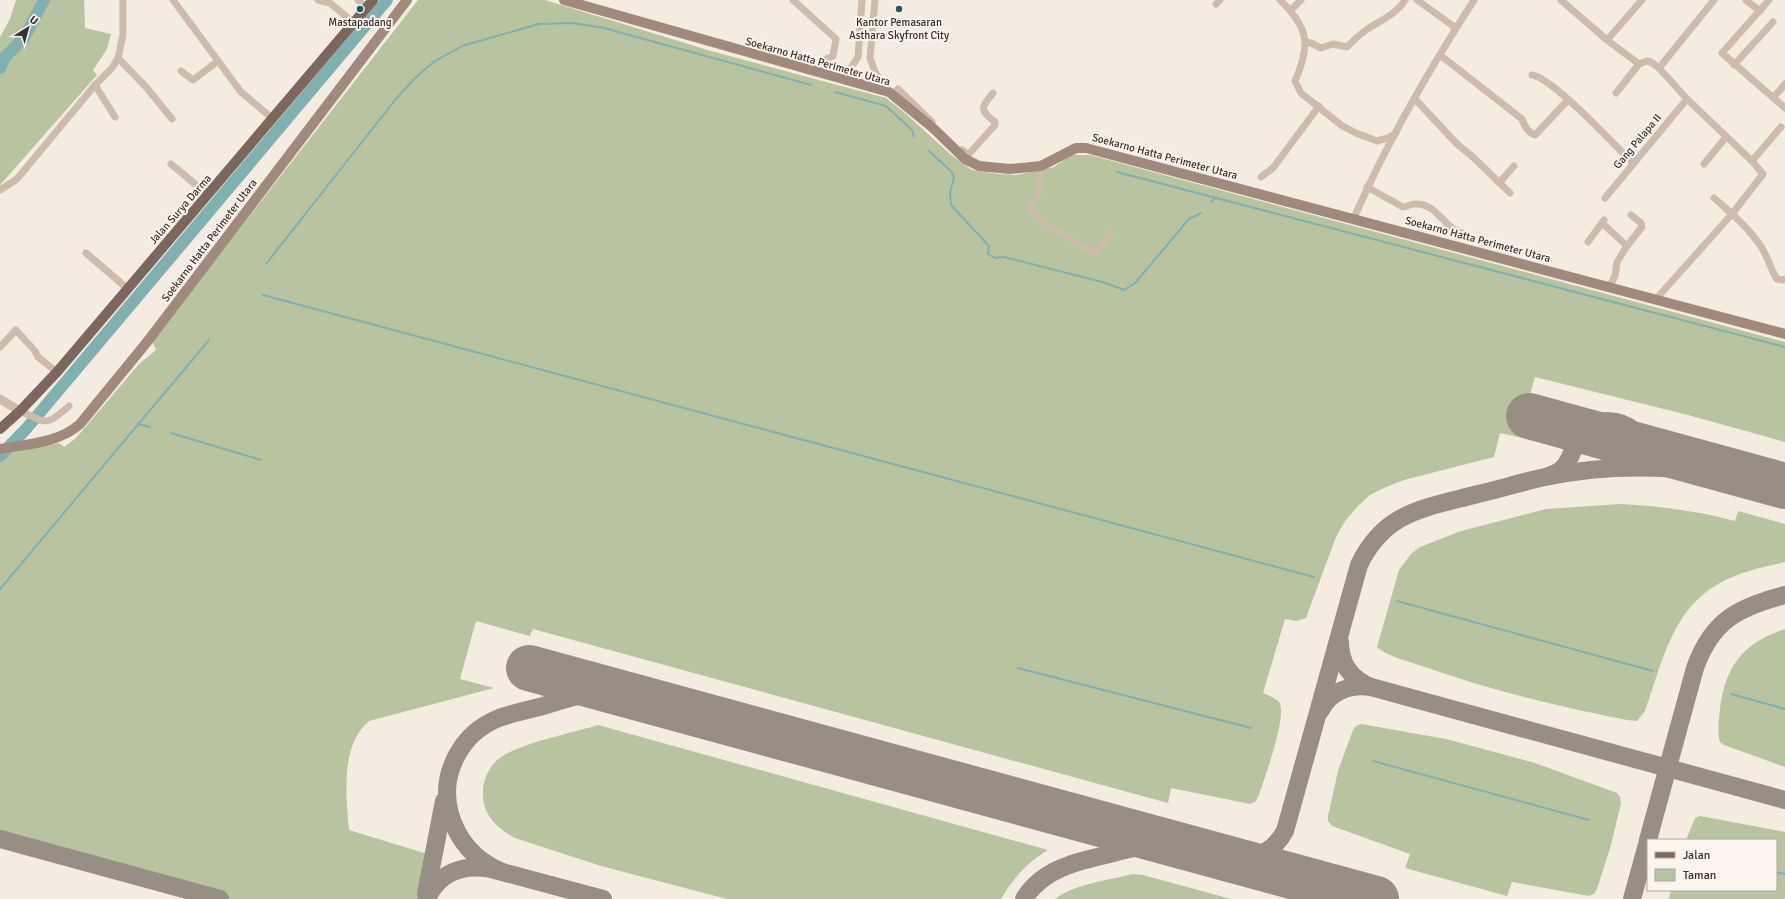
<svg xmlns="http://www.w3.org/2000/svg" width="1785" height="899" viewBox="0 0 1785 899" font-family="Signika,sans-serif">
	<rect width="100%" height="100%" fill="#f4ebe1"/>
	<g fill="#b8c4a0">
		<polygon points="16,0 84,0 85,28 111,34 107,49 93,70 97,75 0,185 0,37 10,19"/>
		<path d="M418,0H545L711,51L886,98L904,112L950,154L972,170L999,174L1017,175L1054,167L1071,155H1090L1785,342V442L1688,415L1535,377L1518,437L1500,433L1494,457L1404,480L1386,487L1370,495L1357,507L1345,521L1336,537L1306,618L1296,621L1285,619L1263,693C1267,695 1276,698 1279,702C1288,715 1264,779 1259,795L1255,802L1250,804L1171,788L1168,803L533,629L530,636L476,621L460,679L494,688L369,721C340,745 346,797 349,830L434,856L425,899H220L0,839V453L59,443L64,447L76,438L139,364L156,350L152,341Z"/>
		<path d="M1621,504C1660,506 1697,511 1735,521L1738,511L1785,524V562C1768,566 1751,569 1735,576C1673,600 1665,656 1645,711L1637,721L1627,720C1557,706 1489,690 1422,666C1408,661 1388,657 1377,647L1399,570L1411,554L1420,547L1461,531L1546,509Z"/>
		<path d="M1785,629V767L1724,745L1720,742C1717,731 1719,720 1720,709C1725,666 1744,642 1785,629Z"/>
		<polygon points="1361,724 1446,739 1535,763 1617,793 1620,797 1621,803 1611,845 1597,889 1594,894 1589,896 1512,882 1507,896 1405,868 1410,854 1332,826 1328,821 1328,816 1338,771 1353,730 1356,726"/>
		<path d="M598,725L1048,850C1027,863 1013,878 1001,899H727L601,866L515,838C499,829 484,817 483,796C482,783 487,770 497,760C513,745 575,732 598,725Z"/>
		<polygon points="1700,816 1785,832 1785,899 1669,899 1671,890 1776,890 1776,840 1686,840 1695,818"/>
		<path d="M1133,874L1143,875L1231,899H1055C1074,884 1110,880 1133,874Z"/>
	</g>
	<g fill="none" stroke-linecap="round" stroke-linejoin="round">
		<g stroke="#7fb0b2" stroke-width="2">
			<polyline points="835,92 886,106 912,130 914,137"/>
			<polyline points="929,151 952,172 954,178 950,192 951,205 989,246 988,254 995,258 1004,257 1106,283 1124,290 1135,283 1189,219 1201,213"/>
			<polyline points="1117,172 1785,347"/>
			<polyline points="1211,202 1215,198"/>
			<polyline points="266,264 395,100 415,78 435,61 462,46 539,24 572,23 604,28 811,85"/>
			<polyline points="263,295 1314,577"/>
			<polyline points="138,424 150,427"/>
			<polyline points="171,433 261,460"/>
			<polyline points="0,589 209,340"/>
			<polyline points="1397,601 1653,671"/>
			<polyline points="1018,668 1251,728"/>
			<polyline points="1731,694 1785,709"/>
			<polyline points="1373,761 1589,820"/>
			<polyline points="1776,872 1785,874"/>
		</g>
		<g stroke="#7fb0b2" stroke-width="12">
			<polyline points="0,68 5,57 24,38 44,0"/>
			<polyline points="0,456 26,429 387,0"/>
		</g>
		<g stroke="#988e86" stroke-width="18">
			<path d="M1551,475C1575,468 1570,441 1587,428C1600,418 1620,419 1633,430C1639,435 1643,442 1650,447C1663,453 1678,456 1691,460"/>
			<polyline points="1371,687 1785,800"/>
			<path d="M1321,710C1330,691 1351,684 1371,687C1351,679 1340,664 1340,642"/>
			<polyline points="0,839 220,899"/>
			<path d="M1648,840L1695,668C1712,620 1739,607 1785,595"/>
			<path d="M1214,855C1245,859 1268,861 1285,831L1359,565C1385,511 1425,508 1478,494C1500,489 1522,482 1545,477C1621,461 1691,467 1767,481"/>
			<path d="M500,871C475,860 458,841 450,814C439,774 461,733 499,718C513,713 528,710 543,706C563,700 584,693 605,692C621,692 637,698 653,701"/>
			<polyline points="426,894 444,801"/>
			<path d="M427,899C439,872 463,864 491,869L603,899"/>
			<path d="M1024,899C1042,869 1078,861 1110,854C1123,850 1136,847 1149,846C1166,845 1183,848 1200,851"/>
			<polyline points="1632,899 1648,841"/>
		</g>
		<g stroke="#988e86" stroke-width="46">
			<polyline points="1529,416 1785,486"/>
			<polyline points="529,668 1376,899"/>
		</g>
		<g stroke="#cdbbac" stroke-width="7">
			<polyline points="173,0 241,92 273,119"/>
			<polyline points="318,0 330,3 354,23"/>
			<polyline points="358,0 366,8"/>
			<polyline points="793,0 836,39 833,56 813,65 812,71"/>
			<polyline points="875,0 870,58 875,72 889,92"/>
			<path d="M1280,0C1309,28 1311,45 1295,81L1301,93L1341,125L1356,133L1377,141L1388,138L1396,133"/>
			<polyline points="1417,0 1456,28"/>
			<polyline points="1561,0 1607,40 1639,64 1647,61 1651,62 1659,68 1687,99 1752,161 1763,174 1732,214 1656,299"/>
			<polyline points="1746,0 1760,11"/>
			<polyline points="1769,0 1722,53 1785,108"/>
			<polyline points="1216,4 1220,0"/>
			<polyline points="1291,10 1301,0"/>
			<polyline points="1607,40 1642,0"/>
			<path d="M1306,42L1311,43L1321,48L1333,44L1347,47C1353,41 1359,35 1366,30C1379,21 1396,15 1405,0"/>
			<path d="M1440,55L1522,119C1525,126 1527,132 1535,135L1568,100"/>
			<polyline points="118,58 147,88 172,119"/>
			<polyline points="1734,65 1773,22"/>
			<polyline points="1659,68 1714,0"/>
			<polyline points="181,71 193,80 218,61"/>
			<path d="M1532,75C1553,78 1614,145 1633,163"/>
			<polyline points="838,78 850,69 858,57 862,0"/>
			<polyline points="95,85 115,117"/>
			<polyline points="1616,93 1639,64"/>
			<polyline points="893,95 898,89 932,122"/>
			<polyline points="1773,98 1785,84"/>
			<polyline points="1415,99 1457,144 1474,158 1510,193"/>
			<path d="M962,150L968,155L995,125V122C979,109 981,108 993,93"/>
			<polyline points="1752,161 1781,127"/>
			<polyline points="171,164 208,195"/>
			<polyline points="1704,164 1726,137"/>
			<polyline points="1041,166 1038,197 1030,206 1030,209 1050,227 1093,252 1097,252 1111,233"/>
			<polyline points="1261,177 1273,168 1319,106"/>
			<polyline points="1499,183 1514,166"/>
			<path d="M1367,187L1403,207C1407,207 1410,204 1415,204C1437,202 1445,231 1465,234"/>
			<polyline points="0,190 17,179 95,85 112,68 118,58 123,35 123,0"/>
			<polyline points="1605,198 1687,99"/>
			<path d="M1714,198C1732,214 1749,228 1762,248C1768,258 1771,270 1777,279L1783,280L1785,279"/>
			<path d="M1354,218C1386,144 1430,68 1474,0"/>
			<polyline points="1602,223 1627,246"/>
			<polyline points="1588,242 1604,220"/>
			<polyline points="86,253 128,289"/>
			<polyline points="1609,287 1615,276 1617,262 1627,246 1642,227 1641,223 1631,215"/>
			<polyline points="0,347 16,330 35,351 38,357 57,372"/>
			<path d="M20,411C47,423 46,427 69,406"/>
		</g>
		<polyline stroke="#cdbbac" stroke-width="9" points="0,399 20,411"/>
		<g stroke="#a18a7d" stroke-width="10">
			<polyline points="564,0 889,92 933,128 965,159 979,166 1010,169 1041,166 1076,148 1086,148 1785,334"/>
			<path d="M0,449C27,444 59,443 80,424L147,342L407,0"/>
		</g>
		<polyline stroke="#7d675c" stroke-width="10" points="0,429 20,411 57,372 373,0"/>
	</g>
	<g fill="#1f5a5e" stroke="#fbf5ee" stroke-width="1.5">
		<circle cx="360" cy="9" r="4"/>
		<circle cx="899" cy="9" r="4"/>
	</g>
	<g text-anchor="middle" stroke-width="4" stroke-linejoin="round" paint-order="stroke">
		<g font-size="11" fill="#3b302b" stroke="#fbf5ee">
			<text x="360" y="26">Mastapadang</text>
			<text x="899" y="26">Kantor Pemasaran<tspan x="899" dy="13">Asthara Skyfront City</tspan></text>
		</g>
		<g font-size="11" fill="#3b302b" stroke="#fbf5ee">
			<text transform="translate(818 61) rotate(16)" y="4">Soekarno Hatta Perimeter Utara</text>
			<text transform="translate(1637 141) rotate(-50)" y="4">Gang Palapa II</text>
			<text transform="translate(1165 156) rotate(15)" y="4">Soekarno Hatta Perimeter Utara</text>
			<text transform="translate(180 209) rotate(-49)" y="4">Jalan Surya Darma</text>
			<text transform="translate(1478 239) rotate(15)" y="4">Soekarno Hatta Perimeter Utara</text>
			<text transform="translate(209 240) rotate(-53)" y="4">Soekarno Hatta Perimeter Utara</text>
		</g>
	</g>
	<rect x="1647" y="839" width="130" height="52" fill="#fbf5ee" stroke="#aea6a0"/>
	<rect x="1655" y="852" width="20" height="6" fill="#7d675c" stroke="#aea6a0"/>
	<text x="1683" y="859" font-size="12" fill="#3b302b">Jalan</text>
	<rect x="1655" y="869" width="20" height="12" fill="#b8c4a0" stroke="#aea6a0"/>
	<text x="1683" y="879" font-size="12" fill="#3b302b">Taman</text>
	<g transform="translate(28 28) rotate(37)" stroke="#fbf5ee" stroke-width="3" paint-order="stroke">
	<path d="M0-3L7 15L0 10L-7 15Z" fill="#3b302b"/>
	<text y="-6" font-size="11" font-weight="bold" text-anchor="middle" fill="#3b302b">U</text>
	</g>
</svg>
